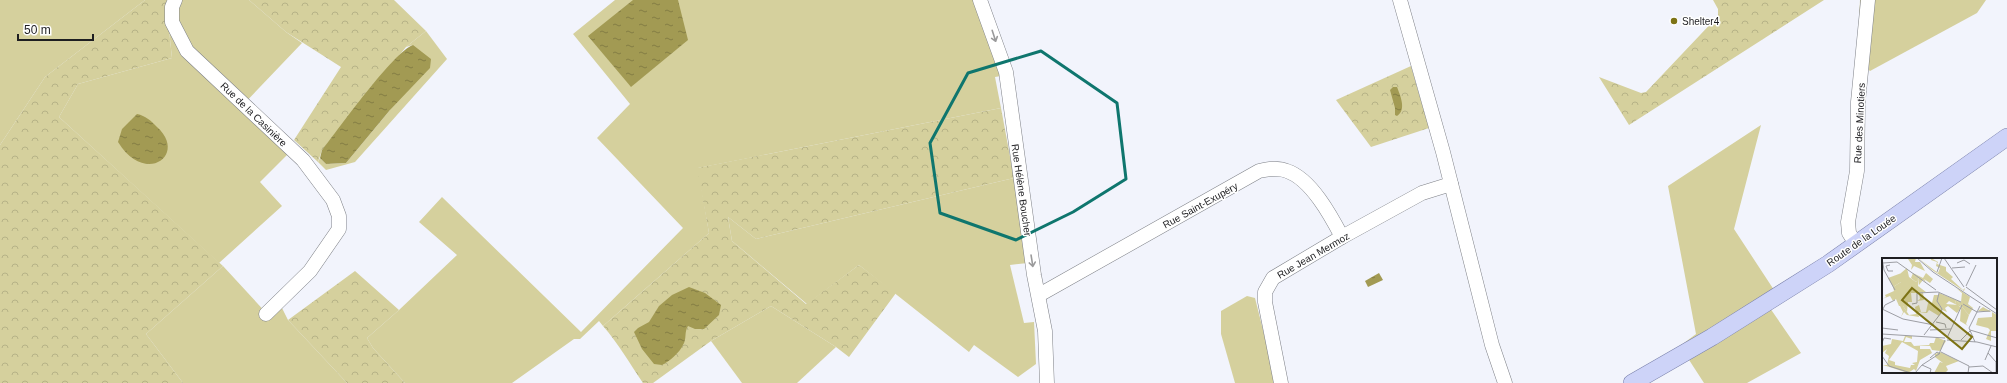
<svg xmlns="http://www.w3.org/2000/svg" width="2007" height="383" viewBox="0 0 2007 383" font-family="Arial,sans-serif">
	<defs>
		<pattern id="forest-crowns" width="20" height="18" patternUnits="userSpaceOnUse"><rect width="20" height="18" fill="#d5d09d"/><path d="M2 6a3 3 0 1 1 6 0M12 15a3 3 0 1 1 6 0" fill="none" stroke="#b6b287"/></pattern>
		<pattern id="water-ripples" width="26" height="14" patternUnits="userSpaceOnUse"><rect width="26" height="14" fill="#a29a53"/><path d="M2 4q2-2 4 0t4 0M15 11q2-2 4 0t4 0" fill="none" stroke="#837d44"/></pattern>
	</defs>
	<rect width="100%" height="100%" fill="#f2f4fc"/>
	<g fill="#d5d09d">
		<polygon points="0,0 145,0 45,77 0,145"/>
		<polygon points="179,0 249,0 286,32 302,43 241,107 289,153 260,182 282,206 219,263 59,117 78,84 172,58 167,11"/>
		<polygon points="615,0 985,0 1013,74 995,77 1001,108 698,168 709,233 603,326 599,321 580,339 574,339 512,383 405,383 373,348 367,338 399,310 457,255 419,222 442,197 581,332 683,228 597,138 630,104 573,34"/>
		<polygon points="1860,0 1986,0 1977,13 1870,71 1857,59"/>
		<polygon points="426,31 447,59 355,162 326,170 318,162 320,158 326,164 346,163 390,110 413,45 406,47"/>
		<polygon points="1761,125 1734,229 1774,290 1763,298 1801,353 1747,383 1704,383 1680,346 1696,334 1668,186"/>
		<polygon points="1014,178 1028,263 1010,265 1024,323 1034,322 1036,364 1018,377 974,345 969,352 859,265 807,304 732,241 728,217 756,239"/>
		<polygon points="223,266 270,317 282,308 288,320 347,383 183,383 146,334"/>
		<polygon points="1247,296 1255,298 1275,378 1274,383 1235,383 1221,334 1221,311"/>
		<polygon points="771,306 836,347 797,383 742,383 711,341"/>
	</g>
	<g fill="url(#forest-crowns)">
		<polygon points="145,0 179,0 167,11 172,58 78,84 59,117 223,266 146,334 183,383 0,383 0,145 45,77"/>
		<polygon points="249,0 394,0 426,31 406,47 322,150 318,162 294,140 341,67 286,32"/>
		<polygon points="1713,0 1824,0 1629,125 1599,77 1641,93 1646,92 1718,16 1718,9"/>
		<polygon points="1411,66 1429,128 1371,147 1336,100"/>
		<path d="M1001,108L1014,178L756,239L728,217L732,241L806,304L859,265L896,293L849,357L836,347L771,306L711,341L653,383H643C630,364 618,343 603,326L709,233L697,168Z"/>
		<polygon points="355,271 399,310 367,338 373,348 405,383 347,383 288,320"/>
	</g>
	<g fill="url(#water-ripples)">
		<polygon points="633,0 678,0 688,40 631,87 588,36"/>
		<path d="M413,45L431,59L430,68L390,110L346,163L326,164L320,158L322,150C338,130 394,51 413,45Z"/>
		<path d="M1393,87H1397C1400,95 1407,110 1397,116L1395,115V108L1390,90Z"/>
		<path d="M137,114C146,116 150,120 157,127C188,155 145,186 118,142L122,129Z"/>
		<polygon points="1379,273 1383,280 1368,287 1365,281"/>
		<path d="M689,287L705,293L721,305L719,315L704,329H695L688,326C684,332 687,339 683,345C680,352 669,362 662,365L654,364L642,349L634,332L638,328L649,322L659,306L672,295Z"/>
	</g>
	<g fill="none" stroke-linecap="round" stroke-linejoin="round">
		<defs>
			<g id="minor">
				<polyline points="175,0 172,7 172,22 187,51 303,160 333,200 339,216 339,229 310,271 266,314"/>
				<polyline points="980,0 1006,72 1034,275 1045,331 1047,383"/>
				<polyline points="1400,0 1443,152 1492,345 1505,383"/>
				<polyline points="1856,244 1849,233 1848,222 1857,171 1858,102 1868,0"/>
				<path d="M1039,295L1259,171C1268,169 1278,167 1287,171C1311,179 1331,216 1342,237"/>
				<polyline points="1281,383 1265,302 1265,292 1273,278 1342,237 1422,193 1451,184"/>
			</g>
			<polyline id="major" points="1632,383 1712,337 1828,264 2007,137"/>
		</defs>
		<use href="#minor" stroke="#7e8087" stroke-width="15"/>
		<use href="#major" stroke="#7a80aa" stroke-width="18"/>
		<use href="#minor" stroke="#fff" stroke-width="14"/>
		<use href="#major" stroke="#cdd3f8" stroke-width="17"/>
	</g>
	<defs><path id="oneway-shaft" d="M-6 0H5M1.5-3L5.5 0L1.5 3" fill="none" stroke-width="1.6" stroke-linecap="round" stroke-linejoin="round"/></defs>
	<g stroke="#9a9a9b">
		<use href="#oneway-shaft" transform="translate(994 36) rotate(72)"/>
		<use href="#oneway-shaft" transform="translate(1032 261) rotate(81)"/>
	</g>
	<path fill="none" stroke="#0f766e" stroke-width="3" stroke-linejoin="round" d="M1041,51L1117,103L1126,179L1073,212L1016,240L940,213L930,143L968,73Z"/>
	<circle fill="#7d7315" stroke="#fff" stroke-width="1.5" cx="1674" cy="21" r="4"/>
	<g text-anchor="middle" stroke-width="3" stroke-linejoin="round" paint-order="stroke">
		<g font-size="10" fill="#1e1e21" stroke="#fff" text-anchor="start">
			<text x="1682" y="25">Shelter4</text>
		</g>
		<g font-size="10" fill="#1e1e21" stroke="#fff">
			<text transform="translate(254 114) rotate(44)" y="4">Rue de la Casinière</text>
			<text transform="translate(1859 123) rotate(-87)" y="4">Rue des Minotiers</text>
			<text transform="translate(1022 190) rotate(82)" y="4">Rue Hélène Boucher</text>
			<text transform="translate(1200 205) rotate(-29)" y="4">Rue Saint-Exupéry</text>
			<text transform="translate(1861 240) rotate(-35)" y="4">Route de la Louée</text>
			<text transform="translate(1313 255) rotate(-30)" y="4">Rue Jean Mermoz</text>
		</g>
	</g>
	<g transform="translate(1882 258)">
		<rect width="115" height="115" fill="#f2f4fc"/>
		<path d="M34,0L33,4H38L43,13L32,8L29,12L30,7L26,1H21ZM36,0L56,15L58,10L54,8L55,4L49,2V0L56,4L55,6L64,9V13L71,19L69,21L81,32L83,30L82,33L50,12ZM25,13V20L19,16V24L11,29L6,20ZM31,15L41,20L44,15L51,21L48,25L42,21L44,24L41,22L37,27V20L34,24L29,20ZM73,29L88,39L86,46L91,50L87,57L74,42L73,46L67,43L64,46L76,47L79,50L75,55L66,48L63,50L65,54L60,52L57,58L47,52L45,55L36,54L37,59L25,57L22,54L19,59L21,54L18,48H21L27,57L34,56L33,49L37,47L39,54H44L46,45H50L52,37H57V35L79,44L80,35ZM23,78H30V81L24,79L22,84H29L32,88L47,87L48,85H52L54,79L64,83L58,93L50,92L48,88H38V91H48L50,95L38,102L34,113L32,111L26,115L1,107H5L7,98L3,95L5,91L0,95V88L9,86L10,81L21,83ZM20,84L36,93L35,104L30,105L33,107H29L28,110L13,107V104L7,102ZM58,94L77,103L64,108L66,112L63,115H52L58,104L61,105L53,99V96Z" fill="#d5d09d" fill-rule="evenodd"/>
		<path d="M25,10L27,19L34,24L37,20L36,28L44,34H41L42,42L35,43L38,41L37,35H29L30,44H26L25,54L21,48H17L14,41L11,43L8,38L0,41L4,39L3,37L12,33L11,29L19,24V15ZM74,42L87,57L84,66L86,68L78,63L79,49L73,46ZM101,49L115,57V73H109V83L104,81L108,72L106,70L94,67L96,60L110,59V54L96,53Z" fill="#d5d09d"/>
		<path fill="none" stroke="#9d9ea4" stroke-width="1" d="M0,0L2,12L13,32M35,0L51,14L115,56M62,0L82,29M1,5L15,4L54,32M75,5L82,2L88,6M8,7L4,8L6,13H11M70,10L83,9M55,14L60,0M84,28L94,7M84,29L115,52M56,34L79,44M30,46L35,45V35L56,34M81,46L95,54L108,53M0,51L21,61L52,67M0,53L3,47L13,42M54,64L63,66L64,70M0,70L16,72M48,72L69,71M88,72L115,80M0,76L63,80M42,77L59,55L60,51L55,43L57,35M65,80L80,47M65,82L95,84L115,89M79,82L88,73M93,84L87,70L98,48M0,85L2,80L9,81M59,94L87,108L86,115M106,95L114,104V115M0,98L7,108L29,115M48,100L55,94L58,96M103,102L109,88M40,107L49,111L48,115M87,109L101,108L111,115M33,115L40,107L57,96L63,82"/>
		<path fill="#7d7315" fill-opacity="0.15" stroke="#7d7315" stroke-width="2" d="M30,30L90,79L80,91L20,42Z"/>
		<rect width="115" height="115" fill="none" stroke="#1e1e21" stroke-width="2"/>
	</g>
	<path d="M18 34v6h75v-6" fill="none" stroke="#1e1e21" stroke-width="2"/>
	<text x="24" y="34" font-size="12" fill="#1e1e21" stroke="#ffffff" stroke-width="3" paint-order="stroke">50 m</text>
</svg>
